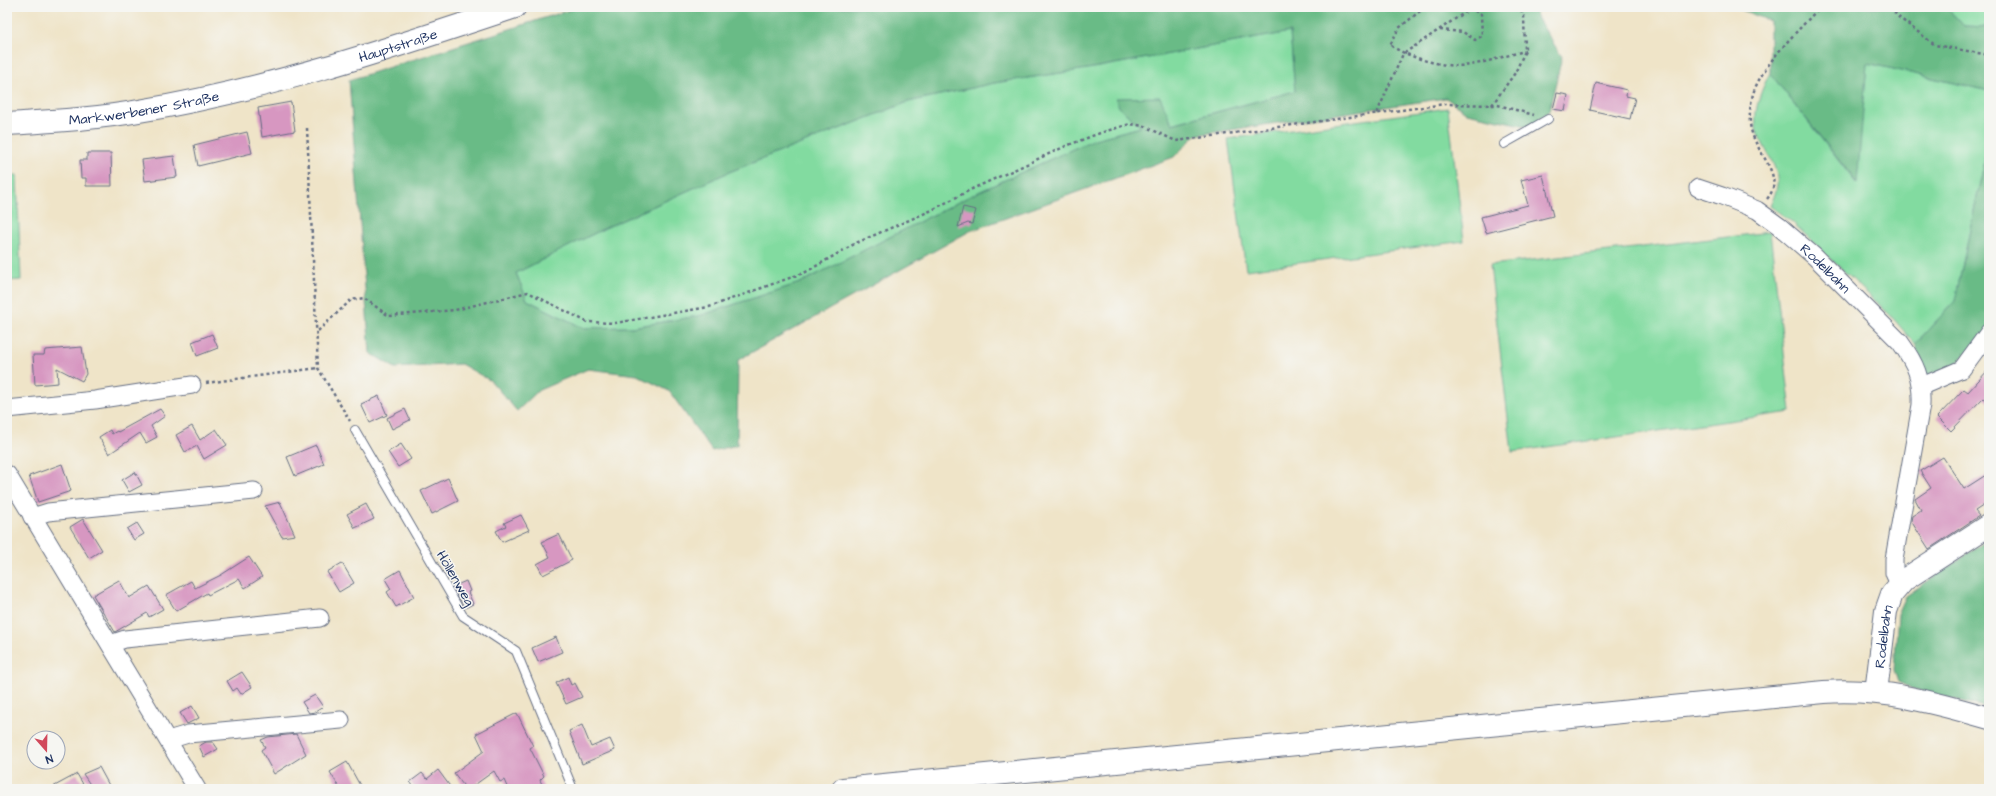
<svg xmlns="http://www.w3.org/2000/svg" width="1996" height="796" viewBox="0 0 1996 796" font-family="'Architects Daughter',sans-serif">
	<rect width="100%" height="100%" fill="#f6f6f2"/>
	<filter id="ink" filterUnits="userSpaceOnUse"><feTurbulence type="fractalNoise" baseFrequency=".025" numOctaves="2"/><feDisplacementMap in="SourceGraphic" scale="8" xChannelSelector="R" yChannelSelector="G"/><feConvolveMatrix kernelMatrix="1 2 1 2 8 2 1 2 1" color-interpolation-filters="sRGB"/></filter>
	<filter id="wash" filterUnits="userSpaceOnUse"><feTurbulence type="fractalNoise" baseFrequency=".012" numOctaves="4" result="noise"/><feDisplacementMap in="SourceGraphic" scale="16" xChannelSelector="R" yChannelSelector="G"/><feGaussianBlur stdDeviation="0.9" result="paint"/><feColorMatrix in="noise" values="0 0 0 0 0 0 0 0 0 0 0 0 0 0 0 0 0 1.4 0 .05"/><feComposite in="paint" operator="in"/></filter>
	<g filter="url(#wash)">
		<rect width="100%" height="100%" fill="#efe4c8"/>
		<g fill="#82dba0" stroke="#4e857f">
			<polygon points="1946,7 1989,7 1989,27 1964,26"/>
			<polygon points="1290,32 1295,91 1172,124 1119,107 1141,127 1095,139 972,195 800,283 699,316 632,327 583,328 527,300 516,273 605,228 729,172 908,102 994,83 1087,69"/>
			<path d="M1867,63L1989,91V140L1955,301L1915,344L1891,316L1792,222L1770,206C1783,179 1777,171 1764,146C1762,141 1758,136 1757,132C1752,112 1761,90 1770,73L1856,183Z"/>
			<polygon points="1448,108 1464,241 1246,270 1228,139"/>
			<polygon points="7,175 17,175 21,280 7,281"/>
			<polygon points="1770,232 1791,412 1512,452 1490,265"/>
		</g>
		<g fill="#69bb86" stroke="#427572" fill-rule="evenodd">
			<path d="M579,7H1534L1538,19L1562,57L1549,111L1531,127L1467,113L1446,98L1196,135L1174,157L970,231L738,360L737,445L712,451L669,391L637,375L588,369L539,390L517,411L491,381L461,364L395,368L370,353L349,80ZM1290,32L1295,91L1172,124L1160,97L1116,98L1119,107L1141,127L1095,139L972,195L800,283L699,316L632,327L583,328L527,300L516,273L605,228L729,172L908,102L994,83L1087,69Z"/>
			<polygon points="1734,7 1946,7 1964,26 1989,27 1989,91 1867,63 1857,183 1770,73 1770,21"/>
			<polygon points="1989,140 1989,330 1955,365 1926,376 1915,344 1955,301"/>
			<polygon points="1989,539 1989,708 1913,689 1898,682 1894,670 1898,614 1906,596"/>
		</g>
		<g id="blocks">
			<g fill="#d797c1">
				<polygon points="1596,83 1627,90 1626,96 1635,98 1630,119 1590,110"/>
				<polygon points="1557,93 1568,95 1565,111 1553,109"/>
				<polygon points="291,102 295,131 262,137 258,108"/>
				<polygon points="247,132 252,153 198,166 194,145"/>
				<polygon points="87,153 111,153 112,186 86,186 86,178 81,178 80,160 87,160"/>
				<polygon points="174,156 177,177 145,181 142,160"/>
				<polygon points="1543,175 1553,216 1486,233 1481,217 1528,205 1521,180"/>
				<polygon points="963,207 976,210 972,224 968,223 958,227"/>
				<polygon points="212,334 218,348 197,356 192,342"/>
				<polygon points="82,347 86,374 82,381 57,368 58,383 35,385 33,355 44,355 45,350"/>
				<polygon points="1989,369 1989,403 1983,398 1951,431 1937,417 1964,389 1968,392"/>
				<polygon points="379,396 387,415 370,423 361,404"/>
				<polygon points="160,409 165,416 151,426 157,437 146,443 140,433 109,454 99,437 110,430 112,434 117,431 118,432"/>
				<polygon points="405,409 410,420 392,429 387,418"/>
				<polygon points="192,426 200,440 216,429 227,445 204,459 197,446 185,452 176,435"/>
				<polygon points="401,444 411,459 398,467 388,452"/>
				<polygon points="316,445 324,464 295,476 287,457"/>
				<polygon points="1943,457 1964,489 1989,473 1989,502 1975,511 1979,516 1929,549 1911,521 1912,516 1921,510 1915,499 1931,488 1920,471"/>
				<polygon points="62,464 71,491 38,502 29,476"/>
				<polygon points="135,472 142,485 129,492 122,480"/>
				<polygon points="448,478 458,501 432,514 421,491"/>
				<polygon points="280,502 295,535 282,537 265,506"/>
				<polygon points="366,504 374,519 355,528 347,514"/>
				<polygon points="521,515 529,530 502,542 496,531 506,526 504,523"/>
				<polygon points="83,519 102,550 89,558 70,527"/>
				<polygon points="137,523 144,534 134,540 127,529"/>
				<polygon points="559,534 572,560 543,575 537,564 550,557 542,542"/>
				<polygon points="249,557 262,577 245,588 239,579 208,595 207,593 176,611 166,595 191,581 195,588 221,575"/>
				<polygon points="342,563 354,583 339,592 327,572"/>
				<polygon points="400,570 414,597 396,607 387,592 391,589 385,579"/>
				<polygon points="119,580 129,598 149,586 163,609 149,617 147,613 115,632 93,595"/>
				<polygon points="466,581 470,591 468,592 473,604 465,608 452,587"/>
				<polygon points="556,637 562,652 538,662 532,648"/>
				<polygon points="242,672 252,687 241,694 237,688 233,691 227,681"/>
				<polygon points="568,677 571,685 575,683 582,697 566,704 556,683"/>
				<polygon points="315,695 323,707 315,712 309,713 302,702"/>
				<polygon points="192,706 199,718 187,724 180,713"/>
				<polygon points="517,713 533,746 530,748 544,776 540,780 544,789 508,789 504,780 500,782 494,771 469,789 466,789 454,773 484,751 476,734"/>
				<polygon points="582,725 591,747 610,739 615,750 582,764 569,731"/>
				<polygon points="296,734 306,754 274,774 261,750 265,747 261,740 268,737"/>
				<polygon points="206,742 213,742 218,749 204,757 199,746"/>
				<polygon points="347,762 362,789 340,789 330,772"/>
				<polygon points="99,767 111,789 93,789 83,774"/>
				<polygon points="438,770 452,789 414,789 415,788 410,782 422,773 427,779"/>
				<polygon points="77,774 83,784 74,789 49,789"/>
			</g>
		</g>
	</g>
	<g filter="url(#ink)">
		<use href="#blocks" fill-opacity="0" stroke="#656e83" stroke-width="1"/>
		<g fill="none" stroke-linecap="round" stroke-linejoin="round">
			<defs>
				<g id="lane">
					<polyline points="1504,144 1548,119"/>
					<polyline points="355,430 463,616 516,651 573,789"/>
				</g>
				<g id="street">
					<path id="s1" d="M1698,188L1722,196L1757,210L1779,226L1815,257L1900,342C1916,364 1922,378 1921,405L1894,559V573L1899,584"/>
					<polyline points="1922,386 1962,369 1989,332"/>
					<polyline points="7,409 95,400 192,385"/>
					<polyline points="7,474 197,789"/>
					<polyline points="32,517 48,512 254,491"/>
					<polyline points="110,644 125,639 320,618"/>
					<polyline points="168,740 188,734 341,720"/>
				</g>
				<g id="secondary">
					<path id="s2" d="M7,124C51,121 96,119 139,111C267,90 392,48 515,7"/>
					<path id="s3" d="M1876,692L1886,611L1892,594L1904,580L1989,525"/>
					<path d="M843,789L1824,692C1883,688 1933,702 1989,718"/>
				</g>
			</defs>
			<use href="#lane" stroke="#656e83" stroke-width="10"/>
			<use href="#street" stroke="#656e83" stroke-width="19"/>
			<use href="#secondary" stroke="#656e83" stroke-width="24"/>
			<g stroke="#656e83" stroke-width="2.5" stroke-dasharray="3 3" stroke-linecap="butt">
				<path d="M1425,7L1399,28L1390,45C1409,58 1447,69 1470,65C1489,62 1507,55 1525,51"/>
				<polyline points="1891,7 1897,16 1935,45 1989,55"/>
				<polyline points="1440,30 1463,32 1475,40 1482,36 1481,14 1471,9 1452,7"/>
				<polyline points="1492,105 1515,73 1525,51 1524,15 1519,7"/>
				<polyline points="1377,113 1403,54 1473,7"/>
				<polyline points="307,128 318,368 350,421"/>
				<path d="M1767,199C1786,177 1758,155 1752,133C1748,121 1750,106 1753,94C1762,64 1799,30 1820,7"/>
				<polyline points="318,331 351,300 364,298 389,316 455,310 528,292 587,322 615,323 709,307 806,272 856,243 930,211 972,189 1066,146 1100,133 1130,124 1144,126 1176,141 1445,104 1498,105 1534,115"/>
				<polyline points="206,383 318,368"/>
			</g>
			<use href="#lane" stroke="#fff" stroke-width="8"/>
			<use href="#street" stroke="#fff" stroke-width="17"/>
			<use href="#secondary" stroke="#fff" stroke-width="22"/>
		</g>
	</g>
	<g text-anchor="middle" stroke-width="3" stroke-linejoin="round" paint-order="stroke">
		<g font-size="14" fill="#1b2f5e" stroke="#f6f6f2">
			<text dy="5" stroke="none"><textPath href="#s2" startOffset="400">Hauptstraße</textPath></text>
			<text dy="5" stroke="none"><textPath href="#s2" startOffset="138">Markwerbener Straße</textPath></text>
			<text dy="5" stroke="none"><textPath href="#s1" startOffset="153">Rodelbahn</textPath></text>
			<text transform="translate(456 578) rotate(60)" y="5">Höllenweg</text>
			<text dy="5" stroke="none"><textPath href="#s3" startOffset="56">Rodelbahn</textPath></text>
		</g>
	</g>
	<rect width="1996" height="796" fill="none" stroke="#f6f6f2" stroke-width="24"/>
	<g transform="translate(46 750) rotate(160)"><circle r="19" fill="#f6f6f2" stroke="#9ea6b7"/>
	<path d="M0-3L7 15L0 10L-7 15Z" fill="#d1495b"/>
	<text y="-6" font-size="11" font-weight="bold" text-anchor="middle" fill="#1b2f5e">N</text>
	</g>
</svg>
